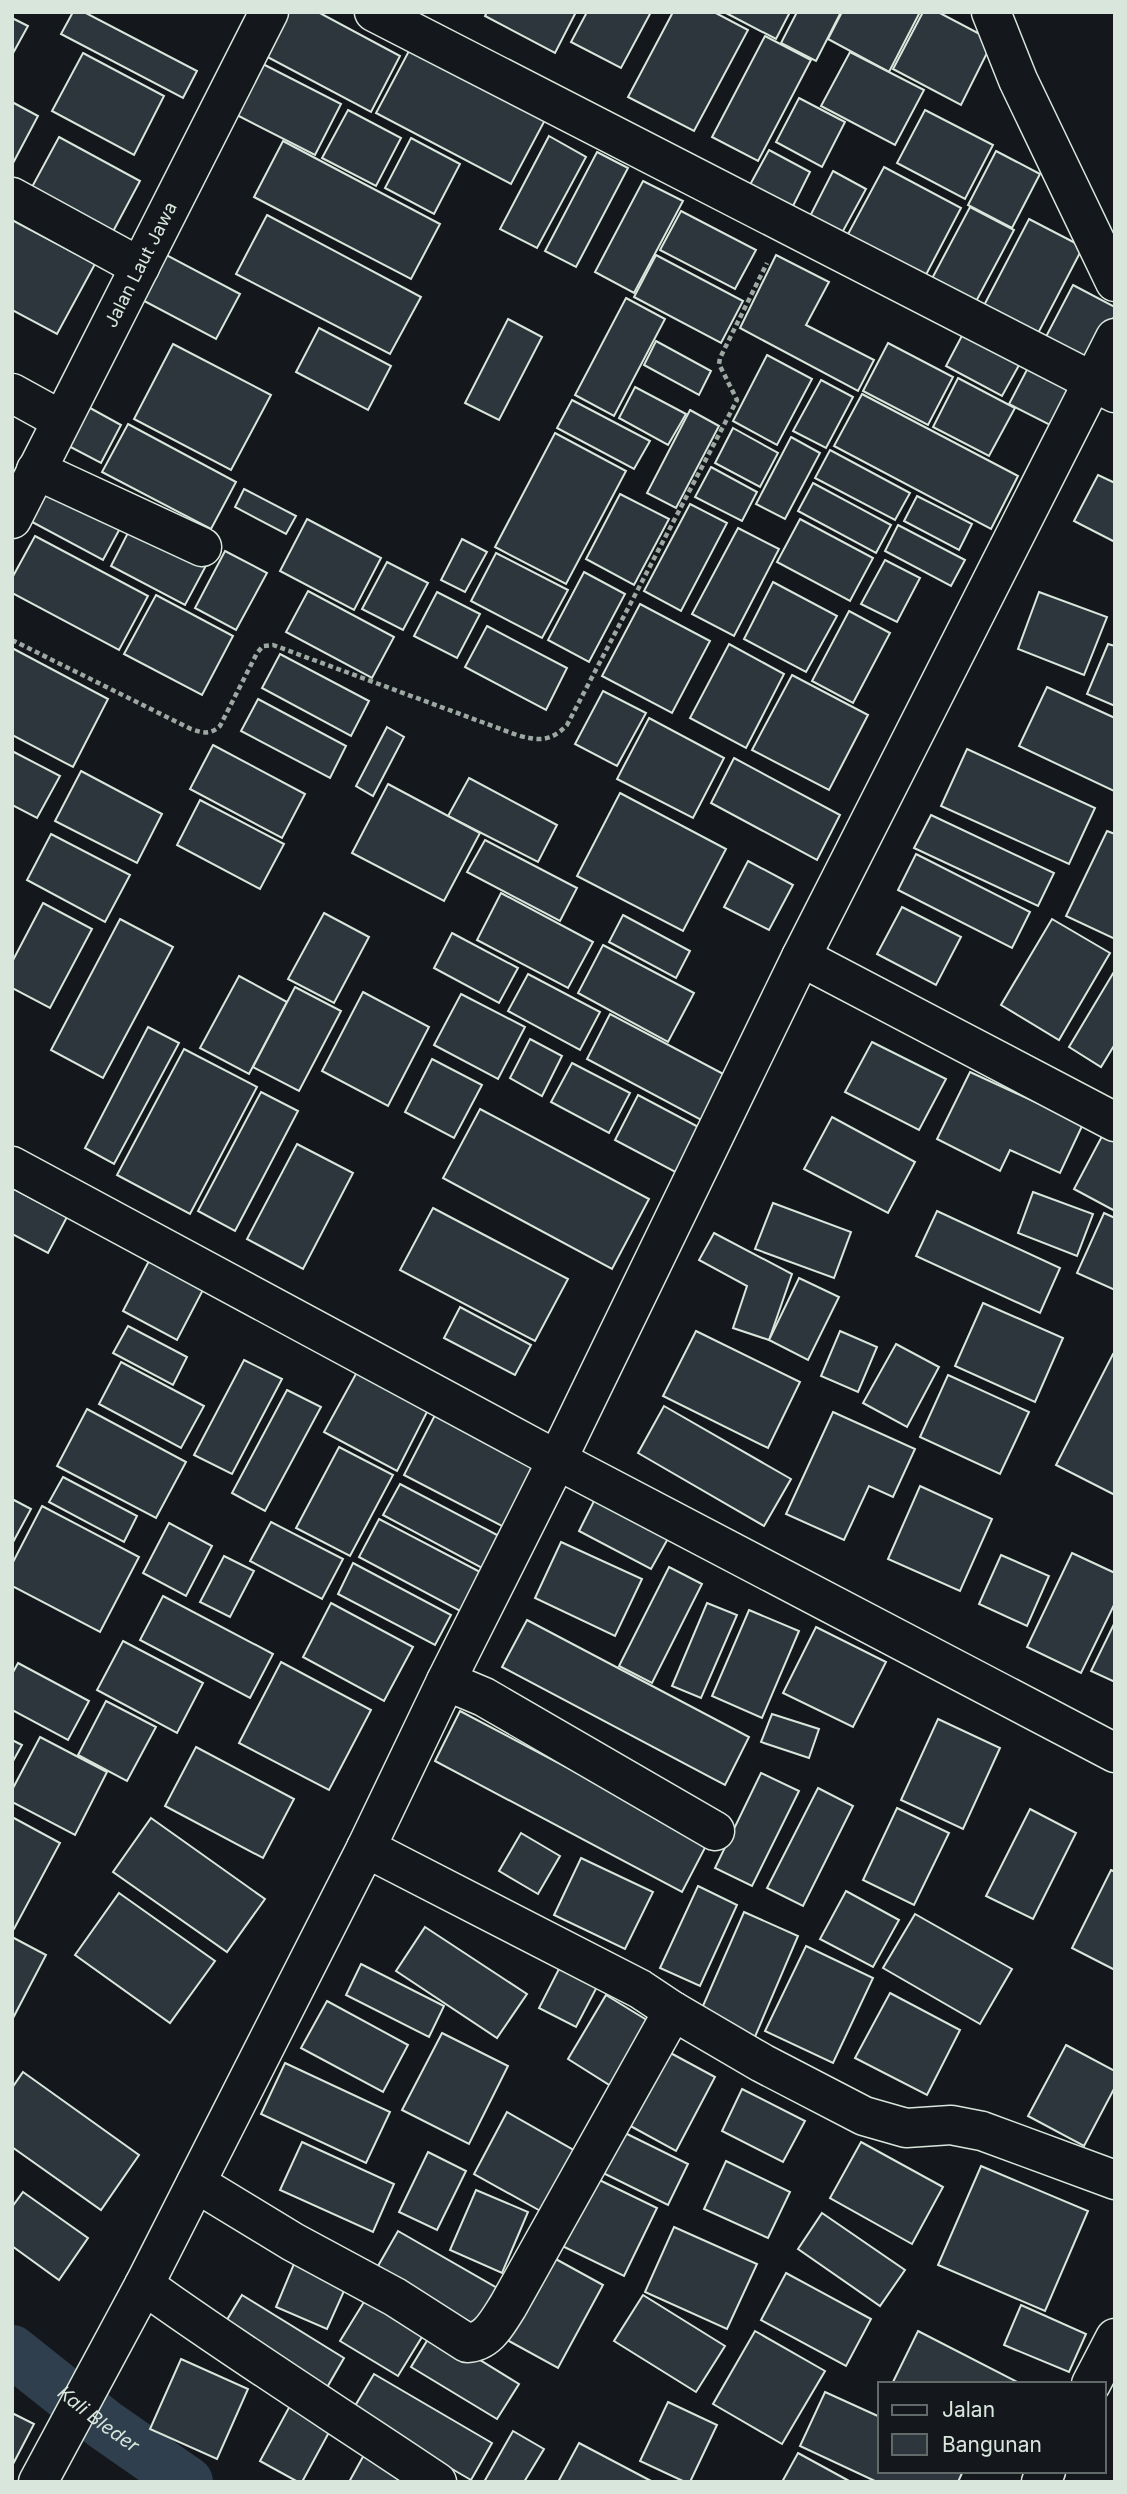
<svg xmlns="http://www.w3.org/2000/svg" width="1127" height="2494" viewBox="0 0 1127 2494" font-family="Inter,sans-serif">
	<rect width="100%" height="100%" fill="#14181c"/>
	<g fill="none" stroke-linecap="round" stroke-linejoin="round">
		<path stroke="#2f3f4d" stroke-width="52" id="s1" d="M12,2351L105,2425L187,2482"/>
	</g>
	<g fill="#2c363c" stroke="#d8e6dc" stroke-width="2">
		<polygon points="73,12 84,12 197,71 183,98 61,34"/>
		<polygon points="281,12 318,12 400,56 371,112 260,53"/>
		<polygon points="487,12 576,12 555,53 485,16"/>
		<polygon points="587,12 651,12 621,68 571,42"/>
		<polygon points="673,12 714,12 748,30 694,131 628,97"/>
		<polygon points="724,12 790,12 776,39"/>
		<polygon points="797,12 841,12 816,61 781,43"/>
		<polygon points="842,12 920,12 889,72 828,39"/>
		<polygon points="923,12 938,12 993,41 961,105 893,69"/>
		<polygon points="12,18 28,26 12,55"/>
		<polygon points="765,36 811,60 758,161 712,137"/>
		<polygon points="410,49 545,120 511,184 376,113"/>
		<polygon points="850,52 924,90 895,145 821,106"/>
		<polygon points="83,53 164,96 134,155 52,111"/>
		<polygon points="257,61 341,104 315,155 231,112"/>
		<polygon points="799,98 845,122 822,167 776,142"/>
		<polygon points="12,102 38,116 12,165"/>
		<polygon points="348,110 401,138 376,186 322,158"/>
		<polygon points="925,110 993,145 965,199 897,163"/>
		<polygon points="549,136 586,157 537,248 500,229"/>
		<polygon points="59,137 140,181 108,241 26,198"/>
		<polygon points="411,138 460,164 434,214 385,188"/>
		<polygon points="283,141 440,224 411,279 254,197"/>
		<polygon points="769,150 810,172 789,214 746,192"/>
		<polygon points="996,151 1040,174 1012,228 968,205"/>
		<polygon points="597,152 628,168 576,267 545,251"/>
		<polygon points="884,167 961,208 918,290 840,249"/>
		<polygon points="833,171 866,189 837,242 805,226"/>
		<polygon points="643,181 683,201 634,293 595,272"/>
		<polygon points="970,207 1014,230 972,309 928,286"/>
		<polygon points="681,211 756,250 735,289 660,250"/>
		<polygon points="267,215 421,297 390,354 236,274"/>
		<polygon points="1029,219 1083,247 1034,341 980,313"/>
		<polygon points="12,220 95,264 57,334 12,310"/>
		<polygon points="155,249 240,294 216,339 131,294"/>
		<polygon points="656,255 743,301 721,343 634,297"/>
		<polygon points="776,255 829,282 806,325 874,360 858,391 740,328"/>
		<polygon points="1073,285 1115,307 1115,315 1084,374 1039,350"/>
		<polygon points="626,298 665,319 614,416 575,395"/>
		<polygon points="508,319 542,337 499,420 465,403"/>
		<polygon points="319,328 391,366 368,410 296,372"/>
		<polygon points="966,328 1023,358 1002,396 946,366"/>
		<polygon points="656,341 711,371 699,395 644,365"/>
		<polygon points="888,343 953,377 928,425 863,391"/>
		<polygon points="173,344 271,395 231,470 134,419"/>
		<polygon points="767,355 812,379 777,445 733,421"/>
		<polygon points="1031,362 1073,384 1052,426 1009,404"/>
		<polygon points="958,378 1015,408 989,456 933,427"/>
		<polygon points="821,380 853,397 826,448 793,431"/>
		<polygon points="635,387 686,414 668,445 619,418"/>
		<polygon points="862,394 1018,476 991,529 834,446"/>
		<polygon points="572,400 650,441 634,469 557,428"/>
		<polygon points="81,403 121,425 101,463 61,442"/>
		<polygon points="690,410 719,426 676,508 647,493"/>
		<polygon points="128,424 236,482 211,529 102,472"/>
		<polygon points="733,428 778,453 760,487 715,463"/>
		<polygon points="555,433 626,471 566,584 495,547"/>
		<polygon points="791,437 820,453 785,519 756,504"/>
		<polygon points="830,450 910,493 895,520 815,478"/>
		<polygon points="711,467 757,492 742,521 695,497"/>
		<polygon points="1098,475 1115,483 1115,542 1074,521"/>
		<polygon points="41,478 124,521 103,560 21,516"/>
		<polygon points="813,483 891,525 876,553 798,511"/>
		<polygon points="244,489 296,516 286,534 235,507"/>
		<polygon points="620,494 669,519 634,585 586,559"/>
		<polygon points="917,496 972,524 959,550 904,521"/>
		<polygon points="690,504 727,523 681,611 644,591"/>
		<polygon points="307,519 381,558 354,610 280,571"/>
		<polygon points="800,519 873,558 850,601 777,562"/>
		<polygon points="134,521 209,560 185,605 111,566"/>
		<polygon points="898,525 965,560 951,586 885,551"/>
		<polygon points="738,528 779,549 734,636 692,614"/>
		<polygon points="35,536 148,596 119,650 12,593 12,578"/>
		<polygon points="462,539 487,552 465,592 441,580"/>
		<polygon points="225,551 267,573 236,630 195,608"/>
		<polygon points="496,553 568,590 542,638 471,601"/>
		<polygon points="885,560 920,578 897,622 861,604"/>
		<polygon points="387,562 428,583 403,630 362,609"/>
		<polygon points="584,572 625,594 589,662 548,640"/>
		<polygon points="773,582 837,616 806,672 744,639"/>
		<polygon points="308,591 394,637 372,678 286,632"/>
		<polygon points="437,592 480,614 457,658 414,636"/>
		<polygon points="1039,592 1107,617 1084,675 1018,649"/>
		<polygon points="156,595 233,636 202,695 124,654"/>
		<polygon points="640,604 710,641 672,713 602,676"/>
		<polygon points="849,611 890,633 853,703 812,681"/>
		<polygon points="487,626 567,668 546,710 465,667"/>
		<polygon points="729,644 784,674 746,748 690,718"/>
		<polygon points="1108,644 1115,646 1115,706 1087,694"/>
		<polygon points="12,648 108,699 73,767 12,735"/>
		<polygon points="280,654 369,701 351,736 262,688"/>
		<polygon points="792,675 868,715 829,790 752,750"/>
		<polygon points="1047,687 1115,718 1114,791 1019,746"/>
		<polygon points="603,691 646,713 617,766 575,744"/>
		<polygon points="258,699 346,746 330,778 241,731"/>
		<polygon points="649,718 724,758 693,818 617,779"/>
		<polygon points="387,727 404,737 373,796 356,786"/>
		<polygon points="213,745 305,794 282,838 190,789"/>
		<polygon points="967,749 1095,808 1069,864 941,806"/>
		<polygon points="12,751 60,776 37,818 12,805"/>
		<polygon points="734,758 840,815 817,860 711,803"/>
		<polygon points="81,771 162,814 137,863 55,821"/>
		<polygon points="469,778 557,825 538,862 448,816"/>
		<polygon points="388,784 480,833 444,901 352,853"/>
		<polygon points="620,793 726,849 683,931 577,876"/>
		<polygon points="200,800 284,844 260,889 177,845"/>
		<polygon points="931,815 1054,873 1038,906 914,848"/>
		<polygon points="1107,831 1115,834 1115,939 1066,916"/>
		<polygon points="51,834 130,875 105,922 27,880"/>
		<polygon points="485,840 577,888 560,921 467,872"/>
		<polygon points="916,854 1030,912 1012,948 898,890"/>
		<polygon points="748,861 793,885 769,930 724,907"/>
		<polygon points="501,893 593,942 568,988 477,940"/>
		<polygon points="43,903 92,929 50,1008 12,988 12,962"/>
		<polygon points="902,907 961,937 936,985 877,954"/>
		<polygon points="324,913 369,937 334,1003 288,979"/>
		<polygon points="623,915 690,951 676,978 609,942"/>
		<polygon points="120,919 173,947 103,1078 51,1050"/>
		<polygon points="1052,919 1110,953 1059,1040 1001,1005"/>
		<polygon points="452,933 518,968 499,1003 434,968"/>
		<polygon points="603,945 694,993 668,1042 578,993"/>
		<polygon points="1115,970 1115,1044 1101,1067 1069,1047"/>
		<polygon points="528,974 600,1012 580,1050 508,1011"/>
		<polygon points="239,976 287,1002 249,1074 200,1048"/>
		<polygon points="295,987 341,1011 299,1091 253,1067"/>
		<polygon points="363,992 429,1027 388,1106 322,1071"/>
		<polygon points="461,994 525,1027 498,1079 434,1045"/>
		<polygon points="610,1014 729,1077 705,1122 587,1059"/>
		<polygon points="148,1027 179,1043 114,1164 85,1148"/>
		<polygon points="530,1039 562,1056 542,1096 510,1078"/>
		<polygon points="872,1042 946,1079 919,1130 845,1092"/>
		<polygon points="184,1049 257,1087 190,1214 117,1175"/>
		<polygon points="432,1059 482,1085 454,1138 405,1112"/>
		<polygon points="572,1063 630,1093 609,1133 551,1102"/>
		<polygon points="970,1072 1083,1124 1060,1173 1010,1150 1000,1171 937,1139"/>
		<polygon points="261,1092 298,1111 235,1231 198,1211"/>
		<polygon points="638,1095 704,1130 681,1175 615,1140"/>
		<polygon points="480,1109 649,1199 612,1269 443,1178"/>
		<polygon points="832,1117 915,1162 888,1213 804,1169"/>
		<polygon points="1109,1123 1115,1126 1115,1211 1074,1189"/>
		<polygon points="297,1144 353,1173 303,1269 247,1239"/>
		<polygon points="12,1188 67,1217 48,1253 12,1234"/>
		<polygon points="1033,1192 1093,1214 1077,1256 1018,1233"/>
		<polygon points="773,1203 851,1232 834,1278 755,1249"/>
		<polygon points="433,1208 568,1279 535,1341 400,1270"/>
		<polygon points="937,1211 1060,1268 1040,1313 916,1256"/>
		<polygon points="1104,1213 1115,1218 1115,1290 1077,1273"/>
		<polygon points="714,1233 792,1274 769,1340 733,1328 747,1286 699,1260"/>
		<polygon points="151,1257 205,1286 177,1340 123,1311"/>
		<polygon points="799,1278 839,1297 808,1360 769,1340"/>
		<polygon points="983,1303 1063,1338 1035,1402 955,1366"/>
		<polygon points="460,1307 531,1345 515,1375 444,1338"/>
		<polygon points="128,1326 187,1357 173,1385 113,1353"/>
		<polygon points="696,1331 800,1382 768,1448 663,1396"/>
		<polygon points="840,1331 877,1347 858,1392 821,1376"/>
		<polygon points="896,1344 939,1367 907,1427 863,1403"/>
		<polygon points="1113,1354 1115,1355 1115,1495 1056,1465"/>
		<polygon points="244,1360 282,1379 232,1474 194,1455"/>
		<polygon points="121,1362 204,1406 181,1448 99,1404"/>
		<polygon points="357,1372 428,1410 397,1471 324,1432"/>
		<polygon points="948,1375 1029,1412 1000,1474 920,1437"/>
		<polygon points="287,1390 321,1407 265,1511 232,1493"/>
		<polygon points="664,1406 791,1479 764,1526 638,1453"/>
		<polygon points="87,1409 186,1462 156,1518 57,1466"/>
		<polygon points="833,1412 915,1449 893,1497 869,1486 844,1540 786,1514"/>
		<polygon points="435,1415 535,1468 504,1527 404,1475"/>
		<polygon points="339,1447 393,1475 350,1556 296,1528"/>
		<polygon points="63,1477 137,1516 124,1542 49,1502"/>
		<polygon points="400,1484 499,1536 482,1568 383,1515"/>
		<polygon points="920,1486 992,1519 960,1591 888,1559"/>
		<polygon points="596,1497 670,1535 651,1569 579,1531"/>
		<polygon points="12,1499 31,1509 12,1544"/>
		<polygon points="42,1506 139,1557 100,1632 12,1586 12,1564"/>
		<polygon points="379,1519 482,1573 462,1612 359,1557"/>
		<polygon points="271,1522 343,1559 322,1599 250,1561"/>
		<polygon points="169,1523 212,1546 186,1596 143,1573"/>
		<polygon points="561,1542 642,1579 615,1636 535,1598"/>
		<polygon points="1072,1553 1115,1573 1115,1603 1081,1673 1027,1647"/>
		<polygon points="1001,1555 1049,1576 1027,1626 979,1604"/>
		<polygon points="224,1556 254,1571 230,1617 200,1602"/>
		<polygon points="353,1563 451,1615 435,1645 338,1594"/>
		<polygon points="669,1567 702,1584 652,1683 619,1666"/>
		<polygon points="163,1596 273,1654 250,1698 140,1640"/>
		<polygon points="331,1603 413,1647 384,1701 303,1657"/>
		<polygon points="707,1603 737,1615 701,1698 672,1686"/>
		<polygon points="749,1610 799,1631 762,1718 712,1696"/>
		<polygon points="527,1620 749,1737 725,1785 502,1667"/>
		<polygon points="1115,1622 1115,1682 1091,1671"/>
		<polygon points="816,1627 886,1662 853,1727 783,1693"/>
		<polygon points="123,1641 203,1683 177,1733 97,1690"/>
		<polygon points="281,1662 371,1710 329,1790 239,1743"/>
		<polygon points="18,1663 89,1701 68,1740 12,1710 12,1674"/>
		<polygon points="106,1701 156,1727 127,1781 78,1755"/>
		<polygon points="460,1711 708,1842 682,1892 435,1761"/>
		<polygon points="772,1714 819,1729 809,1758 761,1742"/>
		<polygon points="938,1719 1000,1748 963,1829 901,1800"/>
		<polygon points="40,1737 107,1772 75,1835 12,1802 12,1790"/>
		<polygon points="12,1740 22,1745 12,1763"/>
		<polygon points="196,1747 294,1799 263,1858 165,1806"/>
		<polygon points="761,1773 799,1791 752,1886 715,1868"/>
		<polygon points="818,1788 853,1806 803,1906 767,1888"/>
		<polygon points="897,1808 949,1833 914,1905 863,1880"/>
		<polygon points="1030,1809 1076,1833 1033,1919 986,1896"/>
		<polygon points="12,1817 60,1843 14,1929 12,1928"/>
		<polygon points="151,1818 265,1899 227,1952 113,1872"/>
		<polygon points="521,1833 560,1856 538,1894 499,1871"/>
		<polygon points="581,1858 653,1892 625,1949 554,1915"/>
		<polygon points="1111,1870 1115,1872 1115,1970 1072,1948"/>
		<polygon points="698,1886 737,1905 700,1986 660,1968"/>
		<polygon points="846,1891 899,1920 873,1967 820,1939"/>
		<polygon points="119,1893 215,1961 170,2023 75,1955"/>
		<polygon points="744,1912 798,1936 754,2039 699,2015"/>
		<polygon points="915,1914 1012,1969 980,2024 883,1968"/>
		<polygon points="425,1927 527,1994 497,2038 396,1971"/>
		<polygon points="12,1937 46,1955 12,2020"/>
		<polygon points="806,1946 873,1978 833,2063 765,2031"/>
		<polygon points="562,1963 599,1983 576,2027 539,2008"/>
		<polygon points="361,1964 444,2006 429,2037 346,1995"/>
		<polygon points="890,1993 960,2030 927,2095 855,2058"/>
		<polygon points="606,1995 650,2022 611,2086 568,2059"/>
		<polygon points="327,2001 408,2045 383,2092 301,2048"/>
		<polygon points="442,2033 508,2066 469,2144 402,2110"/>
		<polygon points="1066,2045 1115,2071 1115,2087 1084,2146 1028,2116"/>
		<polygon points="665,2050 715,2077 676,2151 625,2123"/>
		<polygon points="285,2063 390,2112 366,2163 261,2114"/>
		<polygon points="23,2072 139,2155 101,2210 12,2147 12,2088"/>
		<polygon points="742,2089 805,2121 783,2162 722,2131"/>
		<polygon points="507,2112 577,2152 544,2213 474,2174"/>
		<polygon points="617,2129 688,2164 668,2205 597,2170"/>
		<polygon points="302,2142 394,2184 373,2232 280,2190"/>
		<polygon points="861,2142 943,2187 912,2244 830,2198"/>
		<polygon points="428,2152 466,2171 437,2230 399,2212"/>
		<polygon points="726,2161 790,2192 768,2238 704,2209"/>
		<polygon points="981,2166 1088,2211 1045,2311 938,2265"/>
		<polygon points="587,2174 657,2208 624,2276 554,2242"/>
		<polygon points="476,2190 528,2212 502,2273 450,2250"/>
		<polygon points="23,2192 88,2238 59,2280 12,2246 12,2207"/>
		<polygon points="822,2213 905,2270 880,2306 798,2249"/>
		<polygon points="674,2227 757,2264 727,2329 645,2292"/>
		<polygon points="398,2231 499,2289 475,2331 374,2273"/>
		<polygon points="543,2252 603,2285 558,2368 498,2335"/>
		<polygon points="296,2259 348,2282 327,2329 276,2307"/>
		<polygon points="786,2273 871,2319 846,2366 761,2320"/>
		<polygon points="242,2295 344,2358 322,2396 219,2333"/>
		<polygon points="643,2295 725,2346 696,2392 614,2341"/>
		<polygon points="367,2297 425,2332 398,2376 340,2341"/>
		<polygon points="1021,2305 1086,2334 1069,2372 1004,2345"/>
		<polygon points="433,2331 519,2384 497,2419 411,2367"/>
		<polygon points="755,2331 825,2371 782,2444 713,2404"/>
		<polygon points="918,2331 1021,2384 892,2384"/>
		<polygon points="181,2359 248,2389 217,2459 150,2429"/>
		<polygon points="374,2374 492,2443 471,2480 352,2411"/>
		<polygon points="825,2392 880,2417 880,2471 963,2471 958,2482 877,2482 800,2446"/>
		<polygon points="292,2402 333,2425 302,2482 298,2482 260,2461"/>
		<polygon points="668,2402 717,2425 690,2482 685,2482 640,2461"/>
		<polygon points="12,2413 34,2424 12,2466"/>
		<polygon points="513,2431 544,2449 524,2482 484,2482"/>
		<polygon points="579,2443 653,2482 558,2482"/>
		<polygon points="365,2453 418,2482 349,2482"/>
		<polygon points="798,2453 851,2482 782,2482"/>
	</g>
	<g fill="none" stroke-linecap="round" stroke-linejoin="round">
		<defs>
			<g id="minor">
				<polyline points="374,12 1115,393"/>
				<polyline points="991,12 1018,80 1115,282"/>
				<polyline points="12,197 140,267"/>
				<polyline points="12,393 61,420"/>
				<polyline points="36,470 202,547"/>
				<path id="s2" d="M12,519L269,12"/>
				<polyline points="801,957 1115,1122"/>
				<polyline points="12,1166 557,1460 1115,1753"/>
				<polyline points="446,1681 484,1697 715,1831"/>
				<polyline points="673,2011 762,2063 864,2116 906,2128 951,2125 982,2131 1115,2180"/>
				<path d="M196,2183L293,2242L395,2297L467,2343C488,2342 497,2323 508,2306L673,2011L640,1989L366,1848"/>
				<path d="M144,2285C240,2354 339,2416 437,2482"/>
				<polyline points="1091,2384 1115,2338"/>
				<polyline points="38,2482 144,2285 366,1848 446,1681 557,1460 801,957 1115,338"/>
				<polyline points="1041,2482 1046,2471"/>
			</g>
		</defs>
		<use href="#minor" stroke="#d8e6dc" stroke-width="41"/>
		<path stroke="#9da8a2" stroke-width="4.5" stroke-dasharray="5 3.5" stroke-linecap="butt" d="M12,640L191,729C203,733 210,735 220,726L257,653L263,646L273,645L517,735C538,741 551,742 567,725L737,400L719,364L720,358L767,263"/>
		<use href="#minor" stroke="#14181c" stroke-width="38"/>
	</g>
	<g text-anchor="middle" stroke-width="5" stroke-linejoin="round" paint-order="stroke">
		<g font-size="18" fill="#d8e6dc" stroke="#14181c">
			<text dy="6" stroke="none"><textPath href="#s2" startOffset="285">Jalan Laut Jawa</textPath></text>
		</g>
		<g font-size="19" font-style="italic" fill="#d8e6dc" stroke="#14181c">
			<text dy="7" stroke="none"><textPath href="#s1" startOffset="110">Kali Bleder</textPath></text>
		</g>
	</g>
	<rect width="1127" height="2494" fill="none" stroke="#d8e6dc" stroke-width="28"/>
	<rect x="878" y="2382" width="228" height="91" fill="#14181c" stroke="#626a69" stroke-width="2"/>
	<rect x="892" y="2405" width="35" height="10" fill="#14181c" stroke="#626a69" stroke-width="2"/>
	<text x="942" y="2417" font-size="21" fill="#d8e6dc">Jalan</text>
	<rect x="892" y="2434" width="35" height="21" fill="#2c363c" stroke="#626a69" stroke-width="2"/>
	<text x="942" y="2452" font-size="21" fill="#d8e6dc">Bangunan</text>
</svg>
